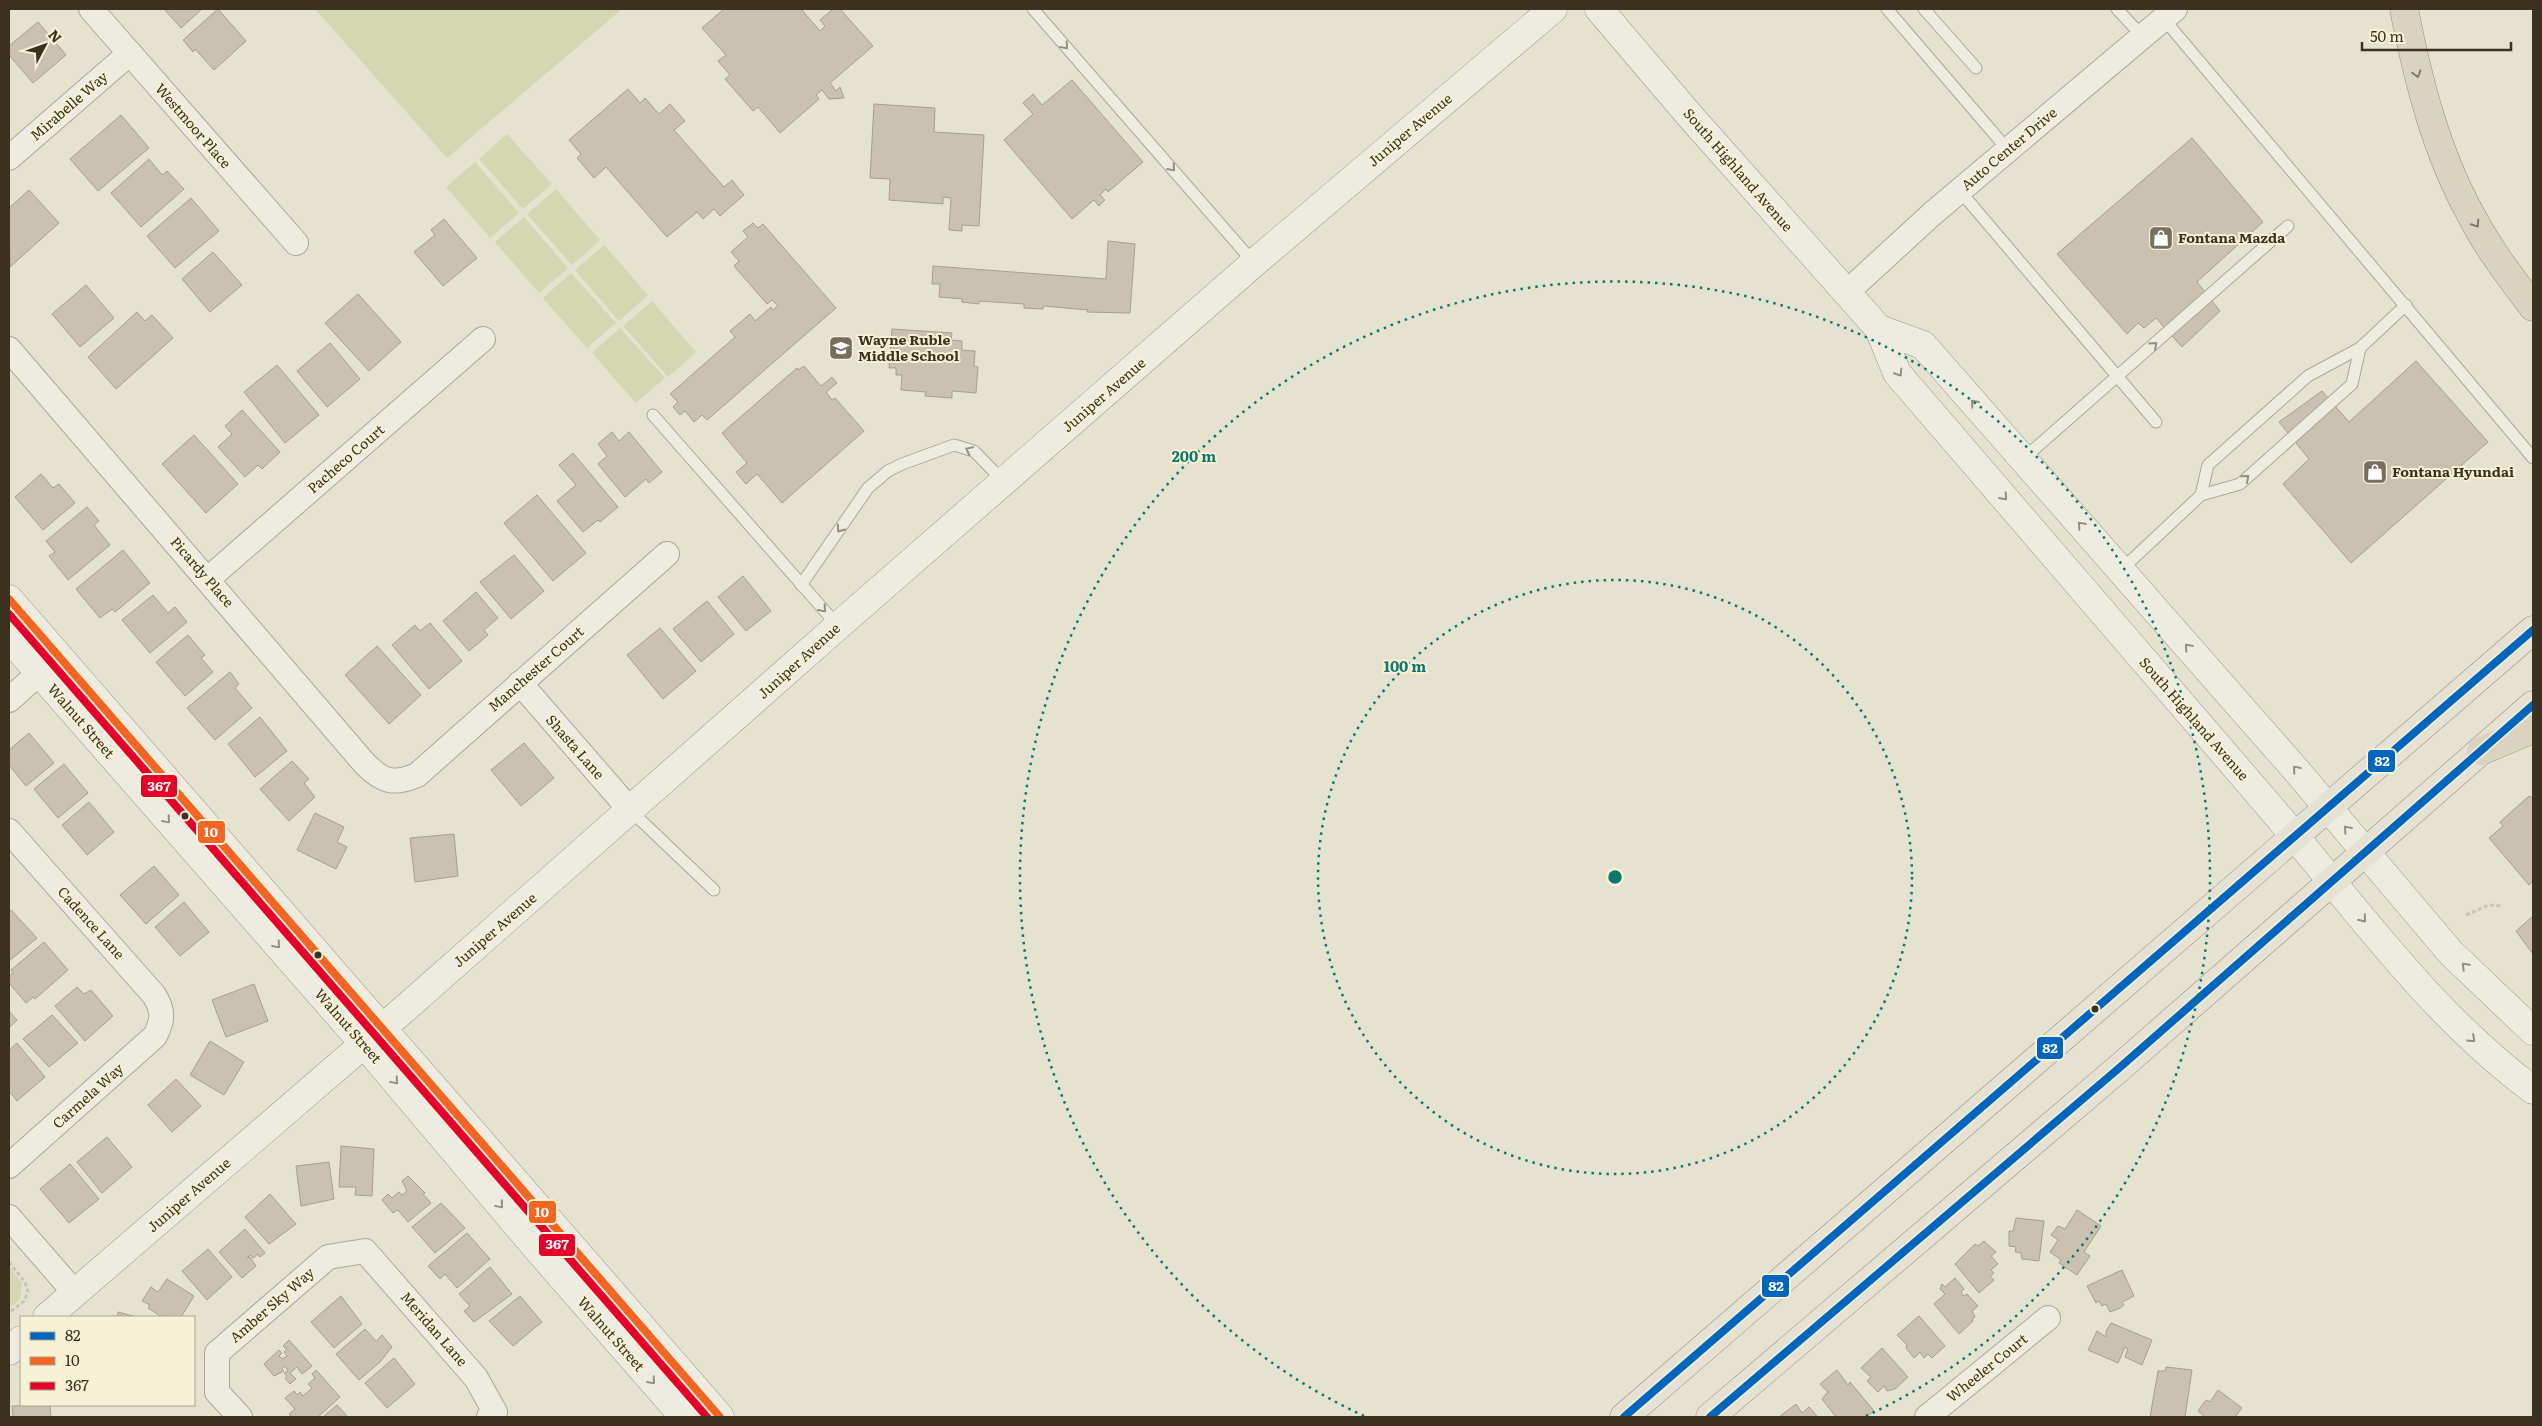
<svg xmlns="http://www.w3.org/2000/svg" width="2542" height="1426" viewBox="0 0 2542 1426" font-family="Literata,serif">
	<rect width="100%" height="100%" fill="#e6e2d0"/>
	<g fill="#d3d7b2">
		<polygon points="315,9 622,9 447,158"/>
		<polygon points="507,134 552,184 523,209 479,159"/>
		<polygon points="475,162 519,213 490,238 446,187"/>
		<polygon points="556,189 600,240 572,265 527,214"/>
		<polygon points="524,217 568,268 539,293 495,242"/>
		<polygon points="604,245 648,295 619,321 575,270"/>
		<polygon points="571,273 616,323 587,348 543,298"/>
		<polygon points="652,301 696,352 668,377 623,326"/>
		<polygon points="620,328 665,378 636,403 592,353"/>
		<polygon points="9,1266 22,1283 20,1300 9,1308"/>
	</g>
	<g fill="#cac1b0" stroke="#a79e8f">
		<polygon points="164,9 202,9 181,28"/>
		<polygon points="218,9 246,41 214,70 195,49 193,52 183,40"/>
		<polygon points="724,9 801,9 820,31 825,26 820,20 833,9 840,9 873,46 830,83 836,91 840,87 844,98 829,99 822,90 816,95 819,99 780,133 758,107 753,111 725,79 730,75 718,61 726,55 702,28"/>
		<polygon points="38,22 66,55 33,83 9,55 9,46"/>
		<polygon points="1072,80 1143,162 1108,192 1106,189 1100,195 1105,200 1099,206 1094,200 1072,219 1004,140 1033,114 1023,103 1033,94 1042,105"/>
		<polygon points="628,89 640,103 645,98 659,114 670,104 685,121 674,130 724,187 732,180 744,195 720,216 714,209 703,219 697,212 667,237 606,167 594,178 577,158 581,154 569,140"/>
		<polygon points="874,104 935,108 934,132 984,135 979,226 962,225 962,231 949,230 951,198 943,197 943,204 889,200 890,179 870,178"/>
		<polygon points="121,115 149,148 98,191 70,159"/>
		<polygon points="2192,138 2263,222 2197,282 2220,311 2182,347 2156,318 2144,328 2138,323 2127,334 2057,254"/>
		<polygon points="149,159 162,175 167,171 184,189 141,227 111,193"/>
		<polygon points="29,190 59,223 10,267 9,208"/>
		<polygon points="191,198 219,231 175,268 147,236"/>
		<polygon points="444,219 477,258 443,286 414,252 435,235 431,230"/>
		<polygon points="753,223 758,228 763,224 836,308 707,420 702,415 694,422 685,411 680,415 673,407 678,402 670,394 735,337 730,331 750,314 755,321 771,307 773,310 778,306 772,300 767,304 734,266 739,261 731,252 748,237 743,231"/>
		<polygon points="1108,241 1135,244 1130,313 1087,312 1088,310 1043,306 1043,309 1024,308 1024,304 979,301 979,304 962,302 962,299 939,297 940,284 932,284 933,266 1106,279"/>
		<polygon points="213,252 242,285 210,312 182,279"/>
		<polygon points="86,285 114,318 80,347 52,314"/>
		<polygon points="358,294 401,342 369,371 325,323"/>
		<polygon points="137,312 145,321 152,315 173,338 116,389 88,357"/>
		<polygon points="892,329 952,333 951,340 962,341 962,350 975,351 974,366 978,367 976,393 952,391 952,398 925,396 926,392 901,390 902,375 896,375 896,368 889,368"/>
		<polygon points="330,343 360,379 327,407 297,371"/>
		<polygon points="2416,361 2488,442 2351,563 2283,484 2309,459 2279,422 2322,391 2349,422"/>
		<polygon points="277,365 319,415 285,443 244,392"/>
		<polygon points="804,366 821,386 832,377 837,383 826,392 832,400 835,398 864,431 782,503 757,474 746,484 736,472 747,463 722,433 797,368 798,370"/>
		<polygon points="242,410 280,452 262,469 258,465 245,477 218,447 232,434 225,426"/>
		<polygon points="612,432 619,441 629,432 662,472 649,483 646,479 625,497 598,464 607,456 598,444"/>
		<polygon points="194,435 238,484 206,513 162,464"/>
		<polygon points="573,453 618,507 600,522 598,520 583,532 557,501 576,485 559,465"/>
		<polygon points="41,474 53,488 59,484 75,503 43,530 15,497"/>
		<polygon points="537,495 586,553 553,581 504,523"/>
		<polygon points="87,507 99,521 94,525 110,545 68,580 49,556 55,552 46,541"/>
		<polygon points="123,550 150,583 115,612 112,609 100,618 76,589"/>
		<polygon points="514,555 544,591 511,619 480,582"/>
		<polygon points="743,576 771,611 746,631 718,597"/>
		<polygon points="476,592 498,618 484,630 488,635 469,651 443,621"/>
		<polygon points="153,595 168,613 175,607 187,622 150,653 122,620"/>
		<polygon points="707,601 734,634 701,662 673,629"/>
		<polygon points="430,623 462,661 429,689 392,645 415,625 420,631"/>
		<polygon points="660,628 696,671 663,699 627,655"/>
		<polygon points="188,635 205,655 201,658 213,672 185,696 156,662"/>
		<polygon points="377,646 421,695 389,724 345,675"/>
		<polygon points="230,672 239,684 235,688 252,708 215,740 187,708"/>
		<polygon points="260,717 287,751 255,777 228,744"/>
		<polygon points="29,733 54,763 26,786 9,765 9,750"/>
		<polygon points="524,743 554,778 521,806 491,770"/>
		<polygon points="292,761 309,779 304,783 315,797 289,821 260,789"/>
		<polygon points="64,764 88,793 58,818 34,789"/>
		<polygon points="2529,796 2533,798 2533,881 2529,885 2489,838 2503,826 2500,822"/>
		<polygon points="89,802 114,832 87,855 62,825"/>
		<polygon points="315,813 344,827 337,842 347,847 336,869 297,850"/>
		<polygon points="454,834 458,876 415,882 410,838"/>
		<polygon points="154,866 179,895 146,924 120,895"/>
		<polygon points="184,902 209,932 180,956 155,927"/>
		<polygon points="11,910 37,938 9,961 9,912"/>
		<polygon points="2533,916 2533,954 2516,931"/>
		<polygon points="44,942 68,970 35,999 33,997 26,1003 9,983 9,976 13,973 11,970"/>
		<polygon points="254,984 268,1021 226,1037 212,1000"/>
		<polygon points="77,987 84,994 91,990 113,1016 85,1041 55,1006"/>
		<polygon points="9,1011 17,1020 9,1028"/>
		<polygon points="52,1015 78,1043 49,1067 23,1039"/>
		<polygon points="210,1041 244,1062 224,1095 190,1075"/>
		<polygon points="17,1043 45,1077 17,1101 9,1091 9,1050"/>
		<polygon points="176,1079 201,1106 172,1132 148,1105"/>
		<polygon points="107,1137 132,1167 102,1193 77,1162"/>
		<polygon points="341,1146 374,1149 372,1196 355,1195 356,1187 339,1187"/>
		<polygon points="329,1162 334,1199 301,1206 296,1166"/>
		<polygon points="70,1164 99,1199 69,1223 40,1189"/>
		<polygon points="408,1176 425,1193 423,1194 431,1203 408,1222 398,1210 393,1213 382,1200 388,1194 392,1198 399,1192 402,1195 407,1191 402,1181"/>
		<polygon points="270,1194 296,1224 269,1244 245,1217"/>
		<polygon points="441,1203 465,1228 435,1253 412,1227"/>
		<polygon points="2077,1210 2101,1226 2084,1252 2090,1256 2077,1275 2059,1263 2061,1260 2050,1252 2058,1240 2051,1235 2058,1226 2065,1229"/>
		<polygon points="2016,1218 2044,1221 2039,1261 2022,1259 2021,1253 2015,1252 2016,1247 2009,1246 2009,1231 2013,1231"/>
		<polygon points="245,1229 265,1253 260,1257 258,1254 253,1258 250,1255 247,1258 250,1257 256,1266 242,1278 219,1252"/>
		<polygon points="467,1233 490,1259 457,1288 445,1274 440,1279 428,1266"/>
		<polygon points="1984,1241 1996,1252 1991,1256 1998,1264 1991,1270 1994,1273 1990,1277 1994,1280 1979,1293 1955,1264 1975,1244 1978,1246"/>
		<polygon points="208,1249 232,1277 207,1300 182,1271"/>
		<polygon points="490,1267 512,1294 474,1322 464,1311 470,1306 459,1294"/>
		<polygon points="2122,1270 2134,1296 2122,1302 2124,1305 2120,1308 2110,1312 2106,1304 2102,1306 2099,1301 2096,1303 2087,1286"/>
		<polygon points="1955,1278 1964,1289 1961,1292 1963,1296 1967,1294 1978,1306 1972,1311 1975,1317 1972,1319 1973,1321 1959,1334 1934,1304 1945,1294 1940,1289 1942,1284 1945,1287"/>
		<polygon points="167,1279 194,1296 181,1317 162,1317 148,1308 150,1305 142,1301 151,1287 158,1292"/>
		<polygon points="341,1296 362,1324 334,1348 311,1322"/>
		<polygon points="520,1296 542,1322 513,1346 489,1321"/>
		<polygon points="118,1312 137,1317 117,1317"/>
		<polygon points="1919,1316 1945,1346 1932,1358 1928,1354 1924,1358 1920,1352 1914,1358 1906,1348 1907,1345 1897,1335"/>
		<polygon points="2111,1323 2152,1340 2142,1365 2125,1357 2128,1349 2125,1347 2118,1363 2088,1350 2097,1331 2106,1337 2106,1331"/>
		<polygon points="365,1329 376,1341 382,1335 392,1347 380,1362 359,1380 336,1354"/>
		<polygon points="289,1340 312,1366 302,1374 297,1367 290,1373 296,1379 290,1384 285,1378 287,1376 284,1373 288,1371 285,1366 282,1369 284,1371 274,1376 264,1364 279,1350 282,1353 279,1356 282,1359 287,1356 284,1352 287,1349 283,1346"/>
		<polygon points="1882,1348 1908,1377 1895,1389 1887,1391 1884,1386 1878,1392 1867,1381 1871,1377 1861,1368"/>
		<polygon points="394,1358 415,1384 387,1408 365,1383"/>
		<polygon points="2166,1367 2192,1370 2185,1417 2150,1417 2158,1371 2165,1371"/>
		<polygon points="316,1370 340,1397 318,1417 292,1417 289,1414 295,1409 285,1398 294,1391 297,1395 300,1392 303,1396 312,1388 308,1384 315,1378 312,1374"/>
		<polygon points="1837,1370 1848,1385 1850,1382 1874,1411 1866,1417 1836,1417 1822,1399 1828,1392 1820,1384"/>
		<polygon points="2218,1390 2242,1408 2235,1417 2205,1417 2198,1411 2204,1402 2207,1400 2210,1402"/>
		<polygon points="1796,1404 1802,1413 1809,1407 1818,1417 1779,1417"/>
		<polygon points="50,1405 51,1417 13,1417 12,1406"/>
		<polygon points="337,1405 348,1417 323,1417"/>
	</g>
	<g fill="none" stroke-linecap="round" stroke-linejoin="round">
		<defs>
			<g id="lane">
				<polyline points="1033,9 1254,263"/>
				<polyline points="1887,9 2008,150"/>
				<polyline points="1924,9 1976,68"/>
				<polyline points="2117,9 2142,36"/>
				<polyline points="2163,18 2533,458"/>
				<polyline points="1960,191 2156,422"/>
				<polyline points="653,415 838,626"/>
				<polyline points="2023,459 2288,226"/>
				<polyline points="2201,495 2208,465 2308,376 2360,348 2406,305"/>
				<polyline points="2121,570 2201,495 2240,484 2352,384 2360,348"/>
				<polyline points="801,585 868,488 888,471 902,464 954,445 974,451 1003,481"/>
				<polyline points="631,811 714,890"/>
			</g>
			<g id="street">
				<polyline points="91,9 296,243"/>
				<polyline points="9,158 130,53"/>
				<polyline points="1846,293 1932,214 2175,9"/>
				<path d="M9,349L365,764C383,782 394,785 417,775L667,554"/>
				<polyline points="208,579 483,339"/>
				<polyline points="520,683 631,811"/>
				<polyline points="9,700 39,673"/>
				<path d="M9,831L154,995C164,1011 163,1020 155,1036L9,1166"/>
				<polyline points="9,1217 75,1293"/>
				<polyline points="240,1417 217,1392 217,1353 328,1257 365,1251 476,1378 495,1412 489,1417"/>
				<polyline points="1927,1417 2048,1318"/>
			</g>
			<g id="secondary">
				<path d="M1599,9L1690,116L1879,329L1897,373C2020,516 2142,658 2265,801C2351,901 2426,1010 2533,1090"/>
				<polyline points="1879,329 1923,345 2296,770 2451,953 2533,1031"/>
				<polyline points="9,599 720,1417"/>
				<polyline points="9,638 364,1044 539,1251 684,1417"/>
				<polyline points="47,1317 401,1012 838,626 1254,263 1553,9"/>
				<polyline points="9,1351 21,1340"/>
			</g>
			<g id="primary">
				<polyline points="1624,1417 2533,630"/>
				<polyline points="1710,1417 2118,1069 2533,705"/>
			</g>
			<g id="highway">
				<path d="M2404,9C2418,80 2436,152 2471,215C2488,248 2511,278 2533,307"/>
				<polyline points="2481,751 2533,729"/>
			</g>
		</defs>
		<use href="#lane" stroke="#aca798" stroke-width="13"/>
		<use href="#street" stroke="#aca798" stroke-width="26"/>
		<use href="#secondary" stroke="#9b9688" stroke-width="29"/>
		<use href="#primary" stroke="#918c7f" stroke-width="29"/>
		<use href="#highway" stroke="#918c7f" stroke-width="29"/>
		<g stroke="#c7c3b8" stroke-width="3" stroke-dasharray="4 2.5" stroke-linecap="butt">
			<polyline points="2466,915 2489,905 2502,906"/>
			<polyline points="9,1262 25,1282 28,1292 24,1301 9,1313"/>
		</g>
		<use href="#lane" stroke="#eeece1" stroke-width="11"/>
		<use href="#street" stroke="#eeece1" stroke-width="24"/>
		<use href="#secondary" stroke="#eeece1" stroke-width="28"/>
		<use href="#primary" stroke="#e6e2d3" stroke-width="28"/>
		<use href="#highway" stroke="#dad3c0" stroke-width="28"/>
		<defs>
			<g id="bus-1">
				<polyline points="1624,1417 2533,630"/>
				<polyline points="1710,1417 2118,1069 2533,705"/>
			</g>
			<polyline id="bus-2" points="9,599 720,1417"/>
			<polyline id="bus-3" points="9,614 707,1417"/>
		</defs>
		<use href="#bus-1" stroke="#f7f1d6" stroke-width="11"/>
		<use href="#bus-2" stroke="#f7f1d6" stroke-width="11"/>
		<use href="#bus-3" stroke="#f7f1d6" stroke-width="11"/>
		<use href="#bus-1" stroke="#0065bd" stroke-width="8"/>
		<use href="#bus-2" stroke="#f26522" stroke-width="8"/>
		<use href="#bus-3" stroke="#e4002b" stroke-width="8"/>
	</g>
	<defs><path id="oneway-chevron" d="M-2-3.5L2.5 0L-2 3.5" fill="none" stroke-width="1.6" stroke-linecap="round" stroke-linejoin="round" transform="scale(1.25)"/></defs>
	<g stroke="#958e80">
		<use href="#oneway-chevron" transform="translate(1065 46) rotate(49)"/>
		<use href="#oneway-chevron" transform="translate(1172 168) rotate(49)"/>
		<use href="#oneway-chevron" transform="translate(2154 345) rotate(-42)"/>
		<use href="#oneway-chevron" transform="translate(1899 373) rotate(57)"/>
		<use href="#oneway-chevron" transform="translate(1974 403) rotate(-131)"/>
		<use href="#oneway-chevron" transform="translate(969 450) rotate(-154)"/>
		<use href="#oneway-chevron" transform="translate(2246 478) rotate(-41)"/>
		<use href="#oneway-chevron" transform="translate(2004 497) rotate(49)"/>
		<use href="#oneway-chevron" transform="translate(2081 525) rotate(-131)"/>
		<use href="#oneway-chevron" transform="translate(840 529) rotate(125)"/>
		<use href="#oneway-chevron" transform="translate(823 609) rotate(49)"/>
		<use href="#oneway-chevron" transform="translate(2188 647) rotate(-131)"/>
		<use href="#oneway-chevron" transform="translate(2296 769) rotate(-131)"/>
		<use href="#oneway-chevron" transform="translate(167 820) rotate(49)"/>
		<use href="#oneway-chevron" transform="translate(2347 829) rotate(-131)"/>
		<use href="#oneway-chevron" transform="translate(2363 919) rotate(51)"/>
		<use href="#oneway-chevron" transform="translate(277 945) rotate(49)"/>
		<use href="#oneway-chevron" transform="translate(2465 966) rotate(-135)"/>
		<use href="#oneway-chevron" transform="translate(2472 1039) rotate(43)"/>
		<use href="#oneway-chevron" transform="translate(395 1081) rotate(50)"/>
		<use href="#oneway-chevron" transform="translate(500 1205) rotate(50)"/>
		<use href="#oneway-chevron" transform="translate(652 1381) rotate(49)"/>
	</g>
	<g stroke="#837967">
		<use href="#oneway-chevron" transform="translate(2417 74) rotate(74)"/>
		<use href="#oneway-chevron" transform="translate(2476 224) rotate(57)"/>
	</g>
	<g fill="none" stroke="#0f766e" stroke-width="2.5" stroke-dasharray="2.5 5">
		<circle cx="1615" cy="877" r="297"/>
		<path d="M1364 1416A595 595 0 1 1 1866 1416"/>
	</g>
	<defs>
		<symbol id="shop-square" viewBox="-11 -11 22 22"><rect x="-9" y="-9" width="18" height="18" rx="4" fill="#786e5d" stroke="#f7f1d6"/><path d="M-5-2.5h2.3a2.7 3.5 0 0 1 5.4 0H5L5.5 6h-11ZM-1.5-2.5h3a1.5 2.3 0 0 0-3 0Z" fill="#fff"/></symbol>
		<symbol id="school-square" viewBox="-11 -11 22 22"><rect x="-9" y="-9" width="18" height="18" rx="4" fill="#786e5d" stroke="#f7f1d6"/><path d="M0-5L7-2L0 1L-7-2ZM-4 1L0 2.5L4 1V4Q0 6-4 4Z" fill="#fff"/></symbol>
	</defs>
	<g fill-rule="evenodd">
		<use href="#shop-square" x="2147" y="224" width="28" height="28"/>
		<use href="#school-square" x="827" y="334" width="28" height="28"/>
		<use href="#shop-square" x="2361" y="458" width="28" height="28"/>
	</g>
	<g fill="#3c301f" stroke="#f7f1d6" stroke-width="2">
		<circle cx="185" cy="816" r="4.5"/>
		<circle cx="318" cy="955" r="4.5"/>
		<circle cx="2095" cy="1009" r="4.5"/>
	</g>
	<g text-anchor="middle" stroke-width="4" stroke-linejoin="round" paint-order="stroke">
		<g font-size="14" fill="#3c301f" stroke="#f7f1d6">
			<text transform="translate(69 106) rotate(-41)" y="5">Mirabelle Way</text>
			<text transform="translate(193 126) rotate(49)" y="5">Westmoor Place</text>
			<text transform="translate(1410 130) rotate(-40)" y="5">Juniper Avenue</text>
			<text transform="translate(2009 149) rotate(-40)" y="5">Auto Center Drive</text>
			<text transform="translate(1738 170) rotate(49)" y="5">South Highland Avenue</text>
			<text transform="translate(1104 395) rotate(-41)" y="5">Juniper Avenue</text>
			<text transform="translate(346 459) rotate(-41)" y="5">Pacheco Court</text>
			<text transform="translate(202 572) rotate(49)" y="5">Picardy Place</text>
			<text transform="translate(799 661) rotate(-42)" y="5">Juniper Avenue</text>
			<text transform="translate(536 669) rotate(-41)" y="5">Manchester Court</text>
			<text transform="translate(2194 719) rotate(49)" y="5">South Highland Avenue</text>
			<text transform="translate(81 721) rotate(49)" y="5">Walnut Street</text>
			<text transform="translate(575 747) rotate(49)" y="5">Shasta Lane</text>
			<text transform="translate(91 923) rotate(48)" y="5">Cadence Lane</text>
			<text transform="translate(495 930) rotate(-41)" y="5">Juniper Avenue</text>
			<text transform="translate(348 1026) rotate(49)" y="5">Walnut Street</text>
			<text transform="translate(88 1096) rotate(-42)" y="5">Carmela Way</text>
			<text transform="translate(189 1195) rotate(-41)" y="5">Juniper Avenue</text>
			<text transform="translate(272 1305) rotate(-41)" y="5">Amber Sky Way</text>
			<text transform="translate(434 1329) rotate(49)" y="5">Meridan Lane</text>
			<text transform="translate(611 1334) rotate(49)" y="5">Walnut Street</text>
			<text transform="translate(1987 1368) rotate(-39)" y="5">Wheeler Court</text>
		</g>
		<g font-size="14" font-weight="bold" fill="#3c301f" stroke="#f7f1d6" text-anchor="start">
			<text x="2178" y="243">Fontana Mazda</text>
			<text x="858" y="345">Wayne Ruble<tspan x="858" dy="16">Middle School</tspan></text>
			<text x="2392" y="477">Fontana Hyundai</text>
		</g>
	</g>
	<circle cx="1615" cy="877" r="8" fill="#0f766e" stroke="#f7f1d6" stroke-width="2.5"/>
	<g font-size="15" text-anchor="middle" font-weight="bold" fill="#0f766e" stroke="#f7f1d6" stroke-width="4" stroke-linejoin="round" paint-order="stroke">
		<text x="1194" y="462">200 m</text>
		<text x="1405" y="672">100 m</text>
	</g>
	<g stroke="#f7f1d6" stroke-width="2">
		<rect x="2367" y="749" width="29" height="24" rx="5" fill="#0065bd"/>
		<rect x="140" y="774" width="38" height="24" rx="5" fill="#e4002b"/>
		<rect x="197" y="820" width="29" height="24" rx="5" fill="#f26522"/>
		<rect x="2036" y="1036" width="28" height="24" rx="5" fill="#0065bd"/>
		<rect x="528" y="1200" width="29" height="24" rx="5" fill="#f26522"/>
		<rect x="538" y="1233" width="38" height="24" rx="5" fill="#e4002b"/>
		<rect x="1761" y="1274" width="29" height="24" rx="5" fill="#0065bd"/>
	</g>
	<g font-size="14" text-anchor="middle" font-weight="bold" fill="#fff">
		<text x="2382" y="766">82</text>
		<text x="159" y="791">367</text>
		<text x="211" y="837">10</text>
		<text x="2050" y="1053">82</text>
		<text x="542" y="1217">10</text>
		<text x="557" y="1249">367</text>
		<text x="1776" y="1291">82</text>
	</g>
	<rect width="2542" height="1426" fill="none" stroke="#3c301f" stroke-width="20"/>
	<rect x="20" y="1316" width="175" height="90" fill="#f7f1d6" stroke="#aca48d"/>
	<rect x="30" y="1332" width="25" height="8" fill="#0065bd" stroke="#aca48d"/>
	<text x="65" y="1341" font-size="15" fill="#3c301f">82</text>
	<rect x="30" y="1357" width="25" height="8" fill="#f26522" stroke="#aca48d"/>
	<text x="65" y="1366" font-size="15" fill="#3c301f">10</text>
	<rect x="30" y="1382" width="25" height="8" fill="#e4002b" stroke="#aca48d"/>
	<text x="65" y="1391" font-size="15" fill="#3c301f">367</text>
	<g transform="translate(45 45) rotate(49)" stroke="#f7f1d6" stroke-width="4" paint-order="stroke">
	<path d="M0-4L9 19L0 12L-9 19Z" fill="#3c301f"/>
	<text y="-8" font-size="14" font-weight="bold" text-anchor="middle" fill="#3c301f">N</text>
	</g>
	<path d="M2362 42v8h149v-8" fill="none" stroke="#3c301f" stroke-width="2.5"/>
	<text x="2370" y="42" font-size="15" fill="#3c301f" stroke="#f7f1d6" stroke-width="4" paint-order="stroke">50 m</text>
</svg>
